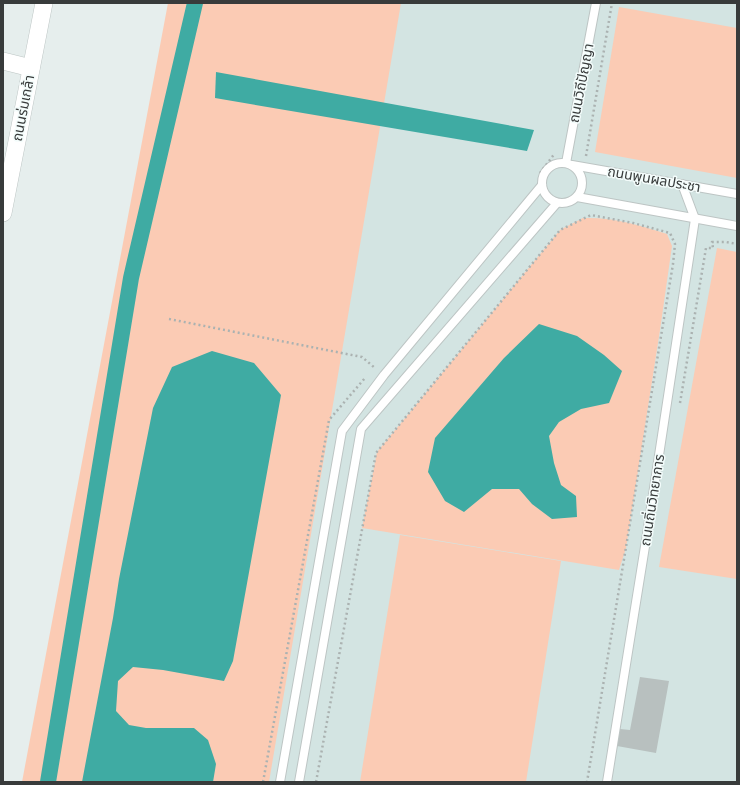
<svg xmlns="http://www.w3.org/2000/svg" width="740" height="785" viewBox="0 0 740 785" font-family="Overpass,'Noto Sans Thai',sans-serif">
	<rect width="100%" height="100%" fill="#e6eeed"/>
	<polygon fill="#d3e4e2" points="199,3 737,3 737,782 36,782"/>
	<g fill="#fbcbb4">
		<polygon points="168,3 401,3 269,782 22,782"/>
		<polygon points="619,7 737,28 737,178 595,152"/>
		<path d="M583,218C612,217 640,225 667,234L672,246L660,330L626,548L619,570L362,528L377,452L560,230Z"/>
		<polygon points="717,248 737,252 737,579 659,567"/>
		<polygon points="400,535 561,561 526,782 360,782"/>
	</g>
	<g fill="#3faba3">
		<polygon points="216,72 534,130 527,151 215,98"/>
		<polygon points="539,324 577,336 604,355 622,371 609,403 581,409 559,422 549,436 554,463 561,485 576,496 577,517 552,519 532,504 519,489 492,489 464,512 445,501 428,472 435,438 504,358"/>
		<polygon points="212,351 254,363 281,395 233,661 224,681 163,670 133,667 118,681 116,711 129,725 146,728 194,728 208,740 216,764 213,782 82,782 113,618 119,579 153,408 172,367"/>
	</g>
	<g fill="none" stroke-linecap="round" stroke-linejoin="round">
		<polyline stroke="#3faba3" stroke-width="16" points="48,782 131,278 195,3"/>
	</g>
	<polygon fill="#b8c0bf" points="640,677 669,681 656,753 617,746 620,729 630,730"/>
	<g fill="none" stroke-linecap="round" stroke-linejoin="round">
		<defs>
			<g id="lane">
				<circle cx="562" cy="183" r="20"/>
				<polyline points="566,163 596,3"/>
				<polyline points="572,165 737,194"/>
				<polyline points="577,197 737,226"/>
				<polyline points="280,782 342,431 384,375 542,185"/>
				<polyline points="299,782 361,429 557,203"/>
				<polyline points="607,782 647,534 695,219 682,184"/>
			</g>
			<g id="street">
				<polyline points="3,61 31,68"/>
				<polyline points="3,213 44,3"/>
			</g>
		</defs>
		<use href="#lane" stroke="#bdc5c4" stroke-width="10"/>
		<use href="#street" stroke="#bdc5c4" stroke-width="18"/>
		<g stroke="#abb2b1" stroke-width="2.5" stroke-dasharray="2 3" stroke-linecap="butt">
			<polyline points="586,156 612,3"/>
			<polyline points="540,173 555,153"/>
			<polyline points="169,319 362,357 375,368"/>
			<polyline points="680,403 706,248 713,248 712,242 726,242 737,244"/>
			<polyline points="263,782 329,420 365,378"/>
			<polyline points="316,782 376,453 560,230 591,215 633,223 670,233 675,244 673,264 587,782"/>
		</g>
		<use href="#lane" stroke="#fff" stroke-width="8"/>
		<use href="#street" stroke="#fff" stroke-width="17"/>
	</g>
	<g text-anchor="middle" stroke-width="3" stroke-linejoin="round" paint-order="stroke">
		<g font-size="14" fill="#383b3b" stroke="#f3fcfb">
			<text transform="translate(581 83) rotate(-79)" y="5">ถนนวิถีปัญญา</text>
			<text transform="translate(23 108) rotate(-79)" y="5">ถนนร่มเกล้า</text>
			<text transform="translate(654 179) rotate(10)" y="5">ถนนพูนผลประชา</text>
			<text transform="translate(652 500) rotate(-81)" y="5">ถนนถิ่นวิทยาการ</text>
		</g>
	</g>
	<rect width="740" height="785" fill="none" stroke="#383b3b" stroke-width="8"/>
</svg>
